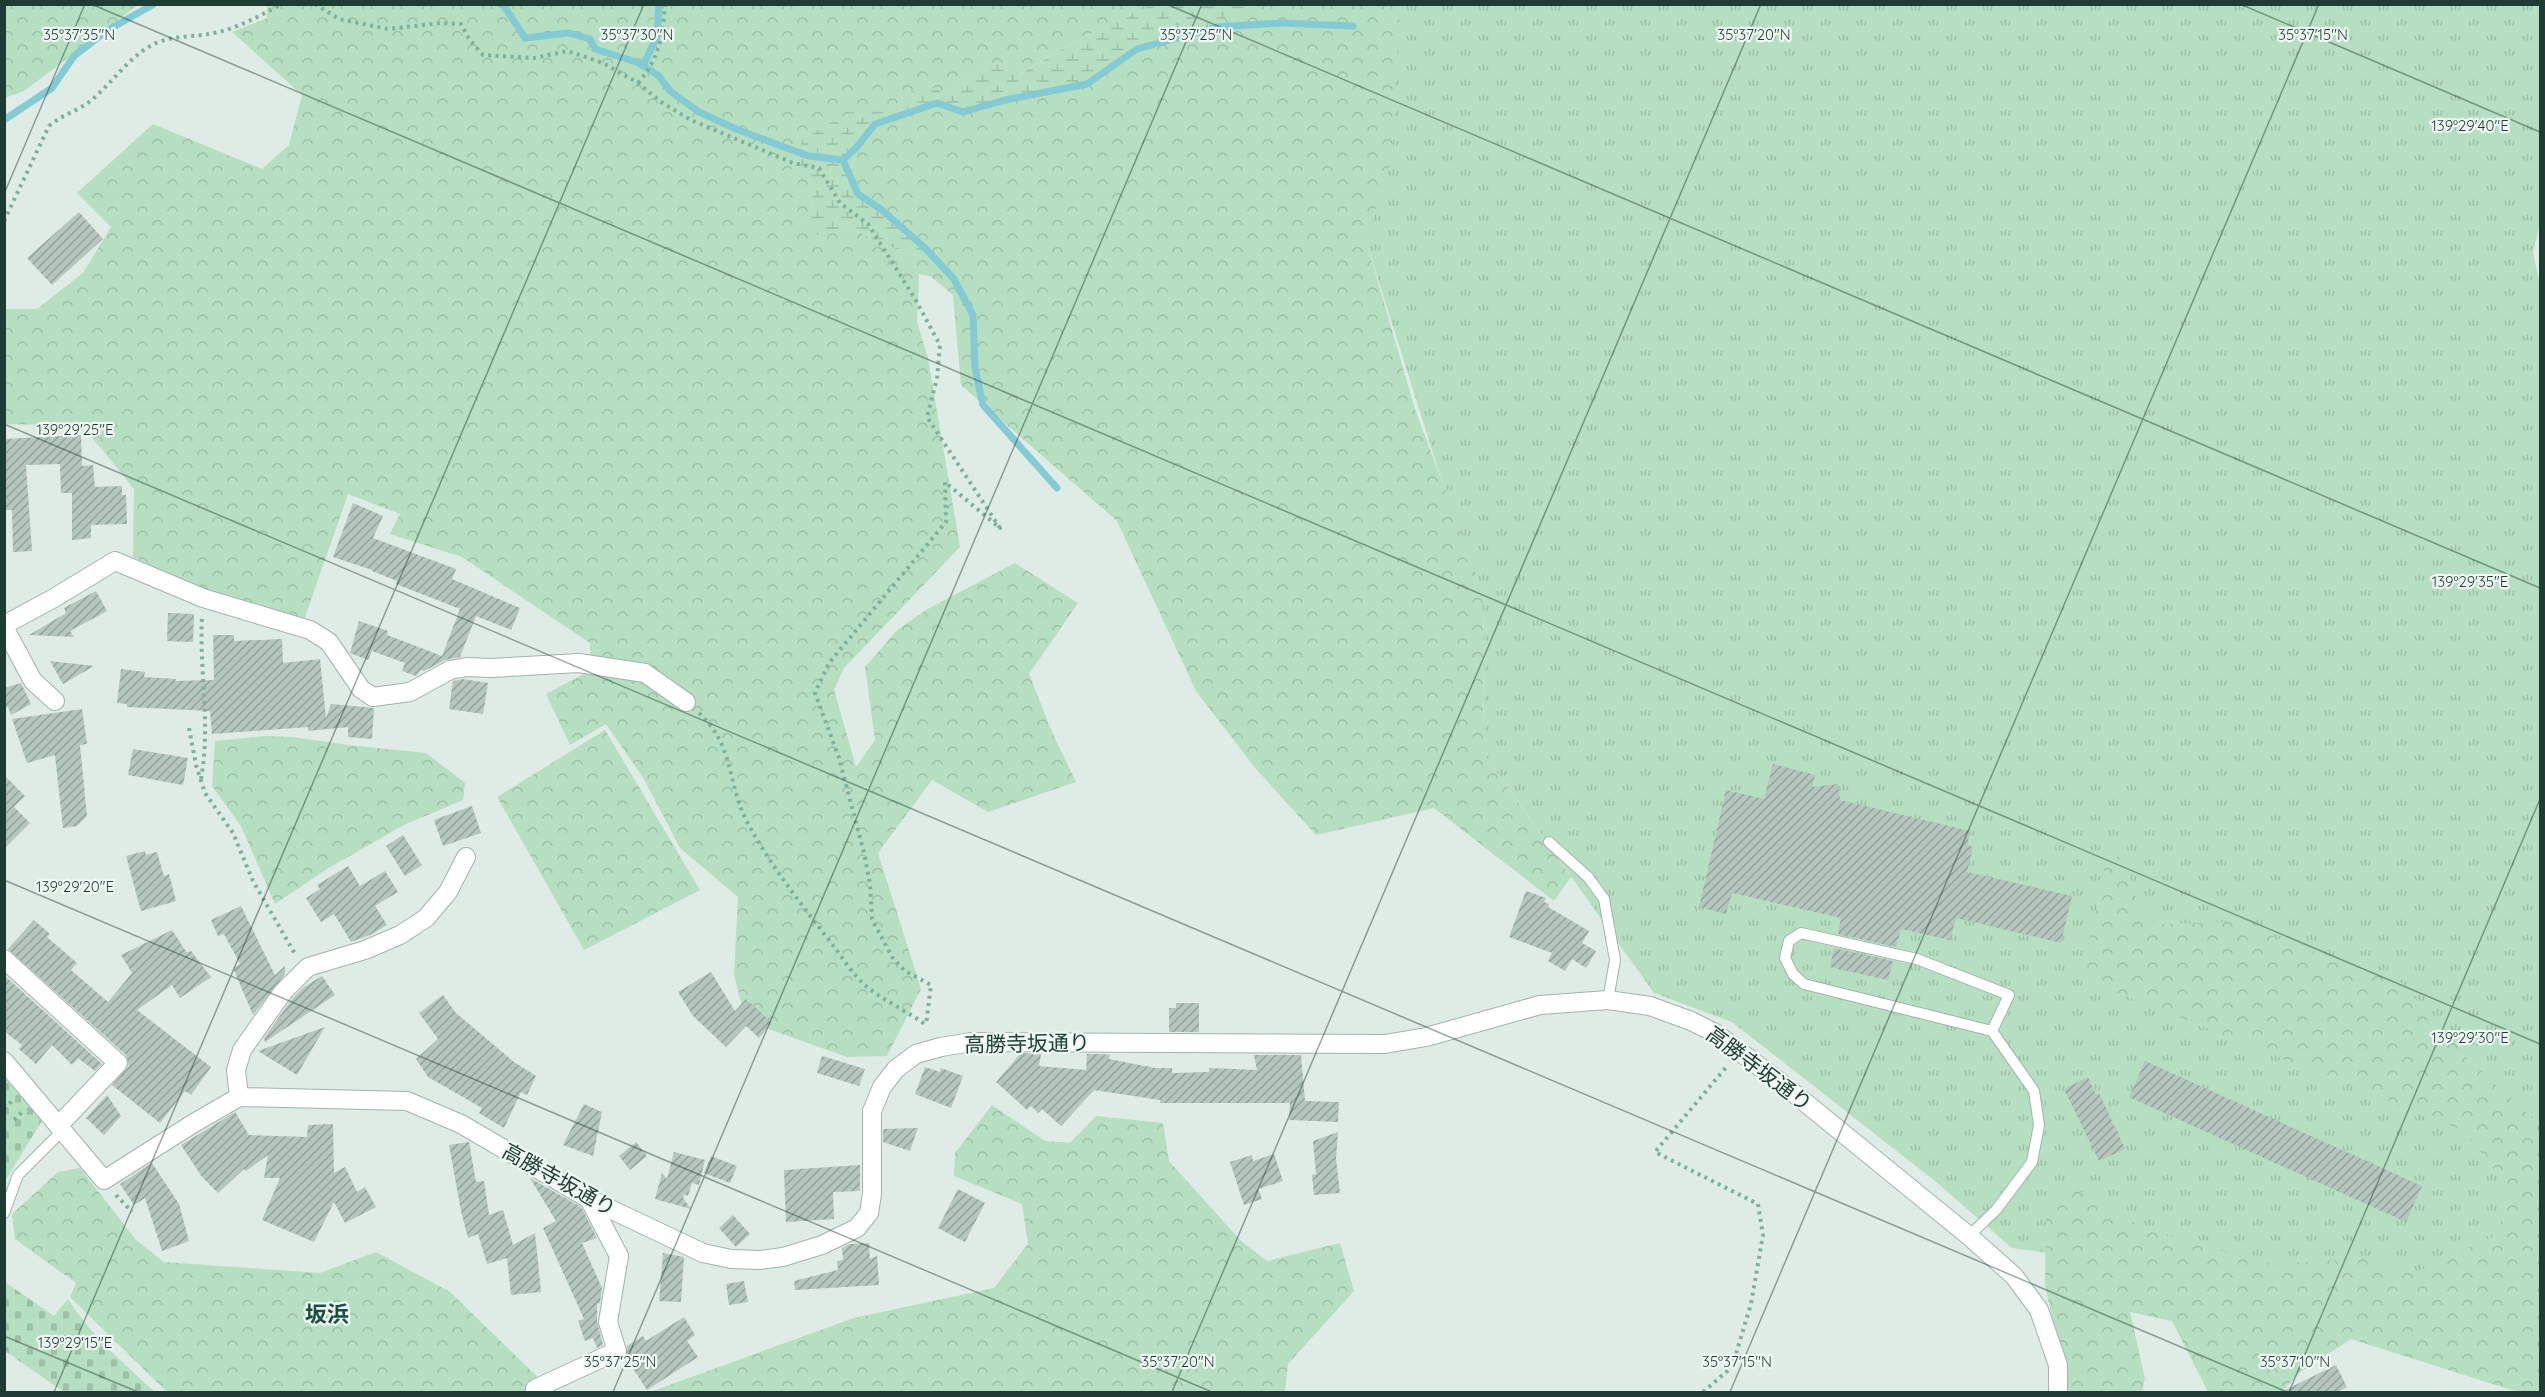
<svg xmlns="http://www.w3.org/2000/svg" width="2545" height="1397" viewBox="0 0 2545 1397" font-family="Quicksand,'Noto Sans JP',sans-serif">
	<defs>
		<pattern id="grass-tufts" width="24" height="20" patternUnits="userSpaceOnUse" patternTransform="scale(1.5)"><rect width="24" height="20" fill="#b6dec0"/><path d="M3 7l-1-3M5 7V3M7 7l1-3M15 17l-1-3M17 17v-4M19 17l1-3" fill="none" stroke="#9cbfa6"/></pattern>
		<pattern id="forest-crowns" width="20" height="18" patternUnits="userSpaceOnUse" patternTransform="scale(1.5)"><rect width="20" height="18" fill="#b6dec0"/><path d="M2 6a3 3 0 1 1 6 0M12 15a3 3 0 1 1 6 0" fill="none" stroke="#9cbfa6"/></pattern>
		<pattern id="wetland-marsh" width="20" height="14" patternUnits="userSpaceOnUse" patternTransform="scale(1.5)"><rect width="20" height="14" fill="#b6dec0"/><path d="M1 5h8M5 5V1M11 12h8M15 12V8" fill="none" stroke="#9cbfa6"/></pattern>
		<pattern id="cemetery-stones" width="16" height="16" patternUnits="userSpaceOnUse" patternTransform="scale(1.5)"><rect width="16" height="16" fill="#b6dec0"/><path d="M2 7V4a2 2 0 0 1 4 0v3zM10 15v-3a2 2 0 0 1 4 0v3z" fill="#9cbfa6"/></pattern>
		<pattern id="building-hatch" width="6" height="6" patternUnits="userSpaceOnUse" patternTransform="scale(1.5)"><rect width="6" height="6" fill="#b4c6be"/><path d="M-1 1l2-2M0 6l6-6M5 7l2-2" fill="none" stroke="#92a29b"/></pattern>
	</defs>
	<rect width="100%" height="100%" fill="#dfebe5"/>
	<polygon fill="url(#grass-tufts)" points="1363,5 2540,5 2540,223 2533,253 2540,285 2540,1319 2012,1248 1935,1181 1732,1022 1654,993 1484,754 1483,592 1457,529 1366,241"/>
	<g fill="url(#forest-crowns)">
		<polygon points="5,4 138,4 138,5 24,91 5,98"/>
		<path d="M267,5H1154C1106,24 1062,48 1018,75L1005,64L984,63L949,96L907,94L889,112L879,113L802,140L791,171L803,172L815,184L807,226L835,233L850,227L881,244L915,255L925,247L882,210L858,194L850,179L856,148L875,124L937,103L963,112L1005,100L1087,84L1137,49L1217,27L1227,16L1252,5H1400L1392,159L1366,241L1415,409L1483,592L1484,754L1571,877L1554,901L1434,808L1316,835L1256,769L1196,691L1117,521L961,385L953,295L930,276L919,274L917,322L928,358L960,547L844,668L834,690L856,767L875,740L865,667L897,630L926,610L1015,563L1078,603L1029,674L1052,732L1076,782L988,812L932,780L878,853L921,989L887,1056L847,1057L746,1021L734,975L738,897L680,848L644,779L606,724L570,745L546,694L591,670L590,643L462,557L390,534L400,514L348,494L303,623L205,590L133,557L134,489L83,426L5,424V309H37L83,273L111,227L77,193L153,124L262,169L289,145L302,95L232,32L267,18Z"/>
		<polygon points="605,730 700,890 584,950 497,797"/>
		<polygon points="265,736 293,737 348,745 426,753 465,783 463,800 404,825 327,869 275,904 241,826 212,786 215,741"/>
		<polygon points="2108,850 2126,861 2135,895 2155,924 2233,922 2402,983 2471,1062 2540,1125 2540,1392 2521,1392 2508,1389 2351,1339 2299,1373 2282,1392 2208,1392 2172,1321 2130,1312 2145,1379 2142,1392 2069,1392 2045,1286 2046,1216 2062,1181 2146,1230 2271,1264 2363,1259 2416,1272 2499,1234 2506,1184 2464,1131 2116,992 2084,973"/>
		<polygon points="992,1105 1045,1141 1070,1143 1096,1116 1163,1123 1169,1161 1241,1241 1267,1261 1340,1243 1354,1291 1288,1364 1285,1392 650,1392 854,1318 994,1288 1028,1244 1022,1204 954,1176 955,1153"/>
		<polygon points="80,1168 136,1240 164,1262 320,1273 376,1252 450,1292 553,1392 167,1392 70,1297 76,1283 15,1239 12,1214 58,1172"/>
	</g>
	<path fill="url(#wetland-marsh)" d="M1154,4L1252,5L1227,16L1217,27L1137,49L1087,84L1005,100L963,112L937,103L875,124L856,148L850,179L858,194L882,210L925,248L915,255L881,244L850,227L835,233L817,235L807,226L815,184L803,172L791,171L802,140L824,126L854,111L889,112L907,94L926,84L949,96L984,63L1005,64L1019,75C1062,48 1106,24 1154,4Z"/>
	<g fill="url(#cemetery-stones)">
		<polygon points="5,1078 43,1119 5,1181"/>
		<path d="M5,1282L54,1316L68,1299C90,1334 124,1364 155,1392H64L5,1351Z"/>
	</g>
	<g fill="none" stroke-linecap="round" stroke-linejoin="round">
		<g stroke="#83cad4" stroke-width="7">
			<polyline points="501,4 504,6 525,38 569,33 590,39 595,49 639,63 659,76 670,91 699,112 736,129 808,156 843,160 856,148 875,124 937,103 963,112 1005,100 1087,84 1137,49 1217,27 1282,23 1353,26"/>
			<polyline points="643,66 657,36 659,4"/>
			<polyline points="4,120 52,88 74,56 108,30 154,4"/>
			<polyline points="843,160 858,194 882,210 925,248 954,279 973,315 975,368 983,405 1057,488"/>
		</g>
	</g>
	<g fill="url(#building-hatch)">
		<polygon points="79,212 103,239 52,285 27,258"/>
		<polygon points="81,435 82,466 93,465 95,487 122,486 122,495 126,495 127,524 91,525 91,538 72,540 72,493 61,493 60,464 26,465 32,551 13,552 12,510 6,510 4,496 4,439"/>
		<polygon points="353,503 383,516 373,538 456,569 452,579 520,608 511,630 476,616 460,657 445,660 424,671 421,670 416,676 402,671 405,663 372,651 368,660 350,653 359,621 388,631 387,635 442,656 460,609 396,584 397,581 372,571 372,570 333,557"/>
		<polygon points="96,591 107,611 70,631 74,637 29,635 66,613 64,608"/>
		<polygon points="168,613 194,614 193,642 167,641"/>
		<polygon points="213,635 234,635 234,641 282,639 283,663 320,659 326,718 331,704 374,708 372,739 348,737 348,727 308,731 308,727 212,734 210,711 127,707 127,704 117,703 121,669 145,672 144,677 176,679 175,681 214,680"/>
		<polygon points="50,661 94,666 63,684"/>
		<polygon points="463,679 488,683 483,714 449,709 453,681"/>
		<polygon points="21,683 31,704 11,715 8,707 4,708 4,688"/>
		<polygon points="82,709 87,744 80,745 87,816 77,826 63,828 55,755 27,763 12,719"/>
		<polygon points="133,749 188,758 183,785 128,775"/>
		<polygon points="1773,764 1815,775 1812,787 1838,784 1840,800 1970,831 1967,845 1973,847 1967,872 2072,896 2061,943 1956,918 1950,940 1901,929 1896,947 1838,934 1841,918 1732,893 1726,914 1699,907 1726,790 1764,799"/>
		<polygon points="4,775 25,796 14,807 30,823 4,849"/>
		<polygon points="472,806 481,833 443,846 434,820"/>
		<polygon points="403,835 422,865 405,876 386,846"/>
		<polygon points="145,851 146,855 157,852 164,876 169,874 176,901 141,911 126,856"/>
		<polygon points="348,866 360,886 385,871 398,892 375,906 387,925 370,935 351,942 334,914 321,922 306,898 320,889 317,885"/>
		<polygon points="1526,891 1546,898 1544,902 1549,904 1548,907 1589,931 1582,943 1596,951 1586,968 1572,959 1565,971 1548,961 1552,953 1509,937"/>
		<polygon points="241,906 275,975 285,966 285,974 253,1015 233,968 240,964 224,934 218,936 211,920"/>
		<polygon points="34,920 50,934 47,937 77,963 71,970 108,1002 132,973 121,955 172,930 187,953 191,951 211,977 180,998 172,985 137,1010 211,1067 191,1095 185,1091 160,1123 112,1085 129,1066 126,1055 8,949"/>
		<polygon points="1834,948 1893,961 1888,980 1830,967"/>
		<polygon points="711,972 735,1011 746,999 772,1023 759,1038 746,1026 726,1047 693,1016 678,992"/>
		<polygon points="4,975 102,1064 95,1071 78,1058 72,1065 52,1045 36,1064 19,1049 22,1045 4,1031"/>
		<polygon points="322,976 335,995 265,1042 264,1038 292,999 304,987"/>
		<polygon points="443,995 456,1013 514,1062 536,1076 527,1095 521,1092 504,1128 479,1113 482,1108 428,1077 416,1059 438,1039 419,1013"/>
		<polygon points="1176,1003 1199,1003 1199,1032 1169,1032 1169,1008 1176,1008"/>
		<polygon points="325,1027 297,1075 258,1051"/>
		<polygon points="1021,1053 1041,1054 1039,1066 1086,1070 1087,1054 1102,1054 1110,1055 1109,1059 1155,1068 1172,1068 1172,1073 1209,1072 1209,1068 1257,1070 1254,1055 1301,1055 1305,1101 1339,1102 1338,1122 1289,1120 1290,1103 1160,1103 1160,1100 1094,1090 1061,1126 1042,1109 1038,1113 1031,1106 1027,1110 996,1082"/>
		<polygon points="822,1056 865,1069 859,1086 817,1073"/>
		<polygon points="2145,1061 2422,1186 2406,1222 2129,1097"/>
		<polygon points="925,1067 940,1072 941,1068 963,1076 951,1108 915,1094"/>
		<polygon points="2088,1077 2096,1095 2099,1093 2125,1149 2099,1161 2064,1089"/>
		<polygon points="107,1095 121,1116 104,1135 86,1118"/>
		<polygon points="584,1104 602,1112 593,1156 563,1145"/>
		<polygon points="235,1112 249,1135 307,1137 308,1125 333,1124 334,1173 345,1167 357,1192 365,1187 376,1207 345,1223 334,1202 314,1242 262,1220 280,1178 264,1178 268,1155 246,1171 244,1169 218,1193 202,1177 181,1145"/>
		<polygon points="918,1128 910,1151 883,1142 883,1129"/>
		<polygon points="1338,1132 1336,1159 1340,1193 1314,1195 1312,1175 1316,1174 1313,1141"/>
		<polygon points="469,1142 476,1182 484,1181 489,1215 503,1210 513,1245 535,1233 541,1292 511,1295 507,1258 487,1264 478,1234 468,1238 461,1211 449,1145"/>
		<polygon points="636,1142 647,1156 630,1170 619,1156"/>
		<polygon points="674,1152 705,1160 699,1185 692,1183 688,1196 684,1194 683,1198 691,1209 655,1199 662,1173 667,1179"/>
		<polygon points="1274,1154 1283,1181 1258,1189 1262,1199 1244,1205 1230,1162 1252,1155 1253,1161"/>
		<polygon points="711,1156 737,1166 730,1183 704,1173"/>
		<polygon points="152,1163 179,1204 189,1241 162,1251 145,1198 134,1205 120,1184"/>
		<polygon points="860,1165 860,1191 833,1192 834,1219 786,1222 784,1170"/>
		<polygon points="530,1178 581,1207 597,1238 582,1243 602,1288 600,1303 597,1304 597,1321 603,1345 597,1348 593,1338 585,1341 578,1321 584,1319 543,1228 556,1221"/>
		<polygon points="958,1189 985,1203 965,1242 938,1228"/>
		<polygon points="733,1215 750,1234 736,1247 719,1228"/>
		<polygon points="869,1243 870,1259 877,1256 879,1285 795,1290 794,1281 838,1270 837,1261 843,1260 842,1248 850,1244"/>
		<polygon points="663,1253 684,1257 681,1302 659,1301"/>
		<polygon points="744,1281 748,1302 729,1305 726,1284"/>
		<polygon points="684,1317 695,1335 687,1341 698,1357 647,1390 626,1358 627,1346 643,1336 646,1341"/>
		<polygon points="2336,1365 2347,1387 2337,1392 2281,1392"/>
	</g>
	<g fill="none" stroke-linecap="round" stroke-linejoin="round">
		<defs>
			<g id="service">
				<polyline points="1549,842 1588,877 1604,899 1615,960 1608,1000"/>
				<polyline points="4,1213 18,1175 63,1130"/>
				<polyline points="1969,1236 1996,1210 2032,1162 2039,1125 2034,1091 1992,1031 2009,995 1917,959 1801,933 1789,941 1785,958 1793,974 1804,984 1992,1031"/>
			</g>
			<g id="minor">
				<polyline points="4,625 54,598 115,561 203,598 310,630 329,642 361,689 373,697 410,692 450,670 467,667 491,668 579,663 645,673 686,702"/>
				<polyline points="4,627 33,681 55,701"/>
				<polyline points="4,959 118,1063 59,1125"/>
				<polyline points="4,1061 104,1180 194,1123 239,1097 407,1101 461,1124 589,1199 703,1253 731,1259 760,1260 783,1257 822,1245 857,1228 869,1213 872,1194 872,1111 882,1087 896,1069 916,1054 941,1047 971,1042 1385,1044 1426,1037 1540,1005 1608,1000 1650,1006 1691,1021 1715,1033 1780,1082 1969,1236 2014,1276 2039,1310 2058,1365 2058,1392"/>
				<polyline points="239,1097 236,1070 242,1050 283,992 308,967 365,950 400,935 426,918 448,892 466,857"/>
				<polyline points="535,1389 617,1351 608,1322 619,1256 589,1199"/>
			</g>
		</defs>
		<use href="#service" stroke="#a2b3ac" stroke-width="12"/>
		<use href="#minor" stroke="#a2b3ac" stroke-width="20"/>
		<g stroke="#7db19f" stroke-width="4" stroke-dasharray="3 4.5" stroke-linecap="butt">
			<polyline points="315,4 339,19 388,29 441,23 461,24 469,39 483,55 534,58 568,51 603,63 638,83 661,102 691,120 793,163 819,168 840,203 868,224 914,297 940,345 937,378 927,417 1000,528 945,482 946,522 829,663 815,693 839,758 864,853 870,884 872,919 892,957 905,971 931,985 926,1025"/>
			<path d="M638,83C659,59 663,36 665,4"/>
			<path d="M4,221L49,126C62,115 77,111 89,102C112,84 128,57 154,44C175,34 197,38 218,32C240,27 261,15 282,4"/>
			<path d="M699,713C734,745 727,781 746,820C770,865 801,904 832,944C842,957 853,975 866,986C885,1002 908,1011 927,1026"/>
			<polyline points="189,728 196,765 205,793 233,833 253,881 295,954"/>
			<path d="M201,779C211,724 199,672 202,616"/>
			<polyline points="4,1109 12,1101"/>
			<polyline points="14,1120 22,1112"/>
			<polyline points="116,1195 132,1212"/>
			<polyline points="1703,1392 1732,1367 1751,1304 1763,1235 1758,1204 1655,1152 1728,1065"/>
		</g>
		<use href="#service" stroke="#fff" stroke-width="10"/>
		<use href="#minor" stroke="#fff" stroke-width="18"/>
	</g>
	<path fill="none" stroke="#1f3c34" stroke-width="1.5" stroke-opacity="0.45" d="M91,4L2540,1044M1166,4L2540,588M2240,4L2540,132M4,194L85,4M4,424L2287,1392M4,880L1212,1392M4,1336L138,1392M54,1392L644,4M613,1392L1202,4M1172,1392L1761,4M1730,1392L2319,4M2289,1392L2540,799"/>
	<g text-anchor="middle" stroke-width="4.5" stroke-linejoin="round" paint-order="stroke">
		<g font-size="21" fill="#1f3c34" stroke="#eff8f3">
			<text transform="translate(1027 1044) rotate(-1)" y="7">高勝寺坂通り</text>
			<text transform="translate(1759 1069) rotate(37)" y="7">高勝寺坂通り</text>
			<text transform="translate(559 1180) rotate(29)" y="7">高勝寺坂通り</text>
		</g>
		<g font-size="22" font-weight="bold" fill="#1a4f41" stroke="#eff8f3">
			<text x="327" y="1322">坂浜</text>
		</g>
	</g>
	<g font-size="15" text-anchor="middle" fill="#1f3c34" stroke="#eff8f3" stroke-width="4.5" stroke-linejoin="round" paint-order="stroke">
		<text x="79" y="40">35°37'35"N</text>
		<text x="637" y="40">35°37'30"N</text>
		<text x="1196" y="40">35°37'25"N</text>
		<text x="1754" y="40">35°37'20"N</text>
		<text x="2313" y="40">35°37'15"N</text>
		<text x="2470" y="131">139°29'40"E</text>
		<text x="75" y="435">139°29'25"E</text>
		<text x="2470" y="587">139°29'35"E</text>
		<text x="75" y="892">139°29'20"E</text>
		<text x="2470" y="1043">139°29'30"E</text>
		<text x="75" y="1348">139°29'15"E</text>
		<text x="620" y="1367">35°37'25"N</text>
		<text x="1178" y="1367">35°37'20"N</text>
		<text x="1737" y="1367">35°37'15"N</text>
		<text x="2295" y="1367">35°37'10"N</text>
	</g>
	<rect width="2545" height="1397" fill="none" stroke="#1f3c34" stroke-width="12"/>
</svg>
